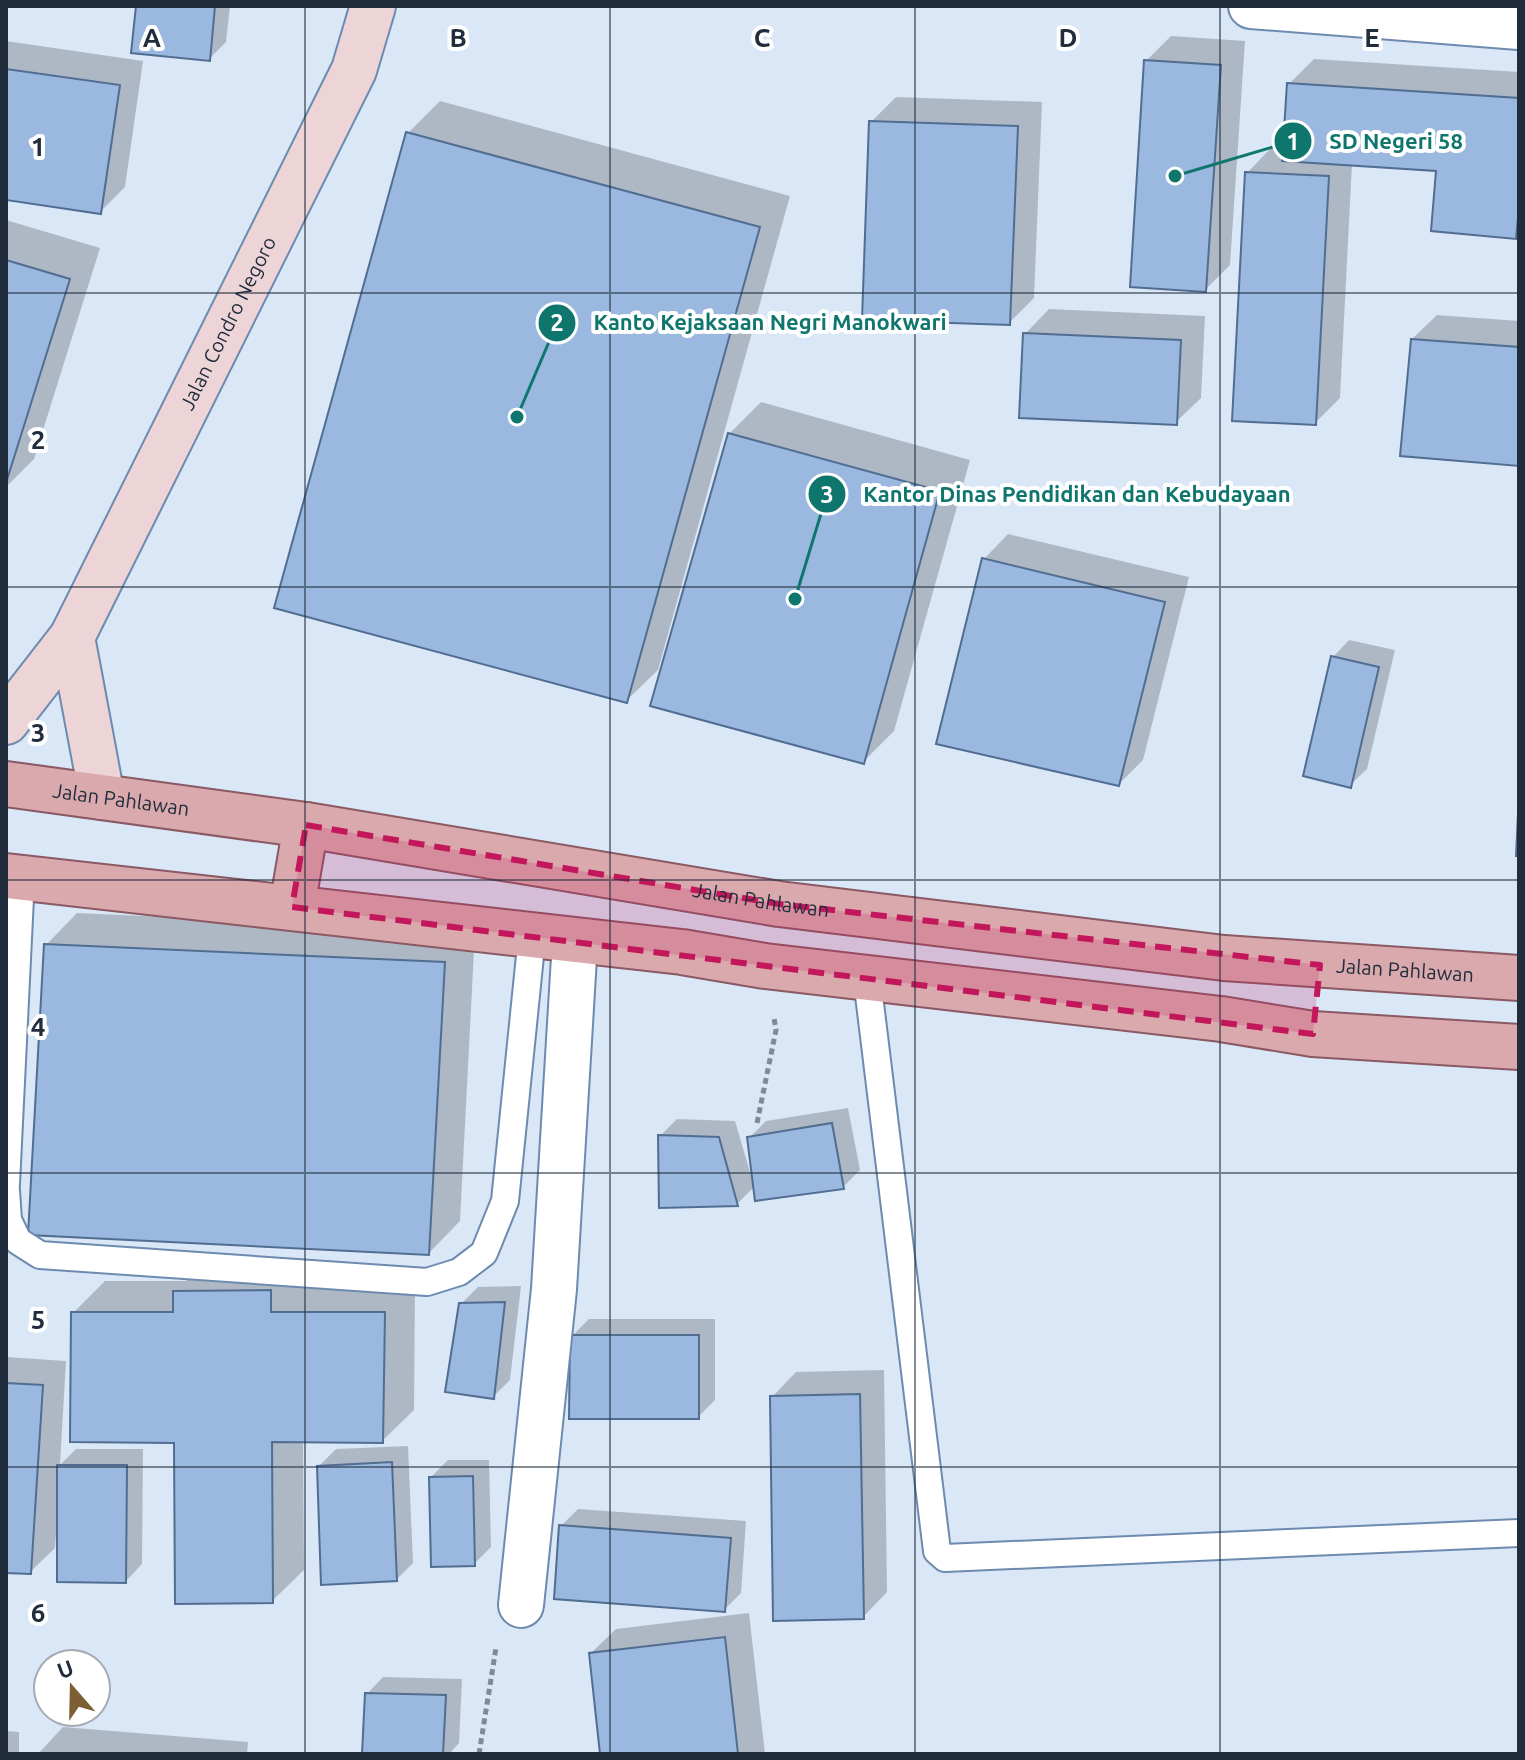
<svg xmlns="http://www.w3.org/2000/svg" width="1525" height="1760" viewBox="0 0 1525 1760" font-family="Ubuntu,sans-serif">
	<rect width="100%" height="100%" fill="#dae7f7"/>
	<g fill="#0003">
		<polygon points="138,6 230,6 226,42 209,59"/>
		<polygon points="1171,36 1245,41 1230,265 1205,290 1146,61"/>
		<polygon points="6,41 143,61 125,187 100,212 6,198"/>
		<polygon points="1314,59 1519,72 1519,233 1516,237 1439,169 1352,163 1340,398 1315,423 1247,173 1271,148 1285,149 1289,84"/>
		<polygon points="896,97 1042,102 1034,298 1009,323 871,122"/>
		<polygon points="440,101 790,196 658,670 626,701 408,133"/>
		<polygon points="6,220 100,248 34,459 6,487"/>
		<polygon points="1049,309 1205,316 1201,398 1176,422 1025,334"/>
		<polygon points="1437,315 1519,321 1519,464 1412,339"/>
		<polygon points="761,402 970,460 894,731 863,762 729,434"/>
		<polygon points="1008,534 1189,577 1143,760 1119,784 984,559"/>
		<polygon points="1349,640 1395,650 1367,769 1350,785 1333,657"/>
		<polygon points="77,913 475,931 460,1221 429,1253 46,945"/>
		<polygon points="848,1108 860,1170 843,1187 755,1186 737,1204 661,1206 660,1136 677,1119 735,1121 752,1179 754,1178 749,1138 766,1121"/>
		<polygon points="302,1259 302,1281 415,1282 414,1410 382,1441 303,1441 304,1570 272,1601 176,1441 73,1313 105,1281 186,1281 206,1261"/>
		<polygon points="521,1286 510,1380 493,1397 461,1304 478,1287"/>
		<polygon points="589,1319 715,1319 715,1400 698,1417 572,1336"/>
		<polygon points="6,1357 66,1361 60,1465 76,1449 143,1449 142,1564 126,1581 59,1532 56,1532 55,1548 30,1572 6,1571"/>
		<polygon points="884,1370 887,1592 863,1617 772,1397 796,1372"/>
		<polygon points="408,1446 413,1563 396,1580 319,1466 336,1449"/>
		<polygon points="448,1460 489,1460 491,1547 474,1564 431,1477"/>
		<polygon points="578,1509 746,1521 741,1593 724,1610 561,1526"/>
		<polygon points="749,1613 765,1754 602,1754 591,1653 616,1629"/>
		<polygon points="383,1677 462,1679 459,1743 449,1754 364,1754 367,1694"/>
		<polygon points="63,1727 248,1742 247,1754 38,1754"/>
		<polygon points="6,1731 19,1732 19,1754 6,1754"/>
	</g>
	<g fill="#9bb9e0" stroke="#516d91" stroke-width="2">
		<polygon points="136,6 215,6 210,61 131,53"/>
		<polygon points="1144,60 1221,65 1206,292 1130,287"/>
		<polygon points="6,69 120,85 101,214 6,200"/>
		<polygon points="1287,83 1519,98 1519,206 1516,239 1431,231 1436,171 1282,161"/>
		<polygon points="869,121 1018,126 1010,325 862,320"/>
		<polygon points="406,132 760,227 627,703 274,608"/>
		<polygon points="1245,172 1329,176 1316,425 1232,421"/>
		<polygon points="6,260 70,279 6,483"/>
		<polygon points="1023,333 1181,340 1177,425 1019,418"/>
		<polygon points="1411,339 1519,347 1519,466 1400,456"/>
		<polygon points="728,433 940,491 864,764 650,706"/>
		<polygon points="982,558 1165,602 1119,786 936,744"/>
		<polygon points="1331,656 1379,667 1351,788 1303,776"/>
		<polygon points="1519,792 1519,856 1516,856"/>
		<polygon points="44,944 445,962 429,1255 28,1235"/>
		<polygon points="832,1123 844,1189 755,1201 747,1137"/>
		<polygon points="658,1135 719,1137 738,1206 659,1208"/>
		<polygon points="271,1290 271,1312 385,1312 383,1443 272,1442 273,1603 175,1604 174,1443 70,1442 71,1312 173,1312 173,1291"/>
		<polygon points="505,1302 494,1399 445,1392 459,1303"/>
		<polygon points="570,1335 699,1335 699,1419 569,1419"/>
		<polygon points="6,1383 43,1385 31,1574 6,1573"/>
		<polygon points="860,1394 864,1619 773,1621 770,1396"/>
		<polygon points="392,1462 397,1581 321,1585 317,1466"/>
		<polygon points="57,1465 127,1465 126,1583 57,1582"/>
		<polygon points="473,1476 475,1566 431,1567 429,1477"/>
		<polygon points="559,1525 731,1538 725,1612 554,1599"/>
		<polygon points="725,1637 738,1754 600,1754 589,1653"/>
		<polygon points="365,1693 446,1695 443,1754 362,1754"/>
	</g>
	<g fill="none" stroke-linecap="round" stroke-linejoin="round">
		<defs>
			<g id="service">
				<polyline points="867,979 937,1551 945,1558 1519,1533"/>
				<polyline points="6,1184 21,877"/>
				<polyline points="6,1191 8,1220 18,1241 40,1255 427,1282 459,1272 484,1253 505,1201 532,936"/>
			</g>
			<g id="minor">
				<polyline points="1251,6 1519,27"/>
				<polyline points="521,1605 554,1289 575,941"/>
			</g>
			<g id="secondary">
				<polyline points="72,637 102,797"/>
				<path id="s1" d="M6,722L72,637L354,70L373,6"/>
			</g>
			<g id="primary">
				<path id="s2" d="M6,784L306,825L779,904L1224,958L1519,978"/>
				<polyline points="6,876 682,952 765,966 1221,1019 1313,1034 1519,1047"/>
				<polyline points="292,907 306,825"/>
			</g>
		</defs>
		<use href="#service" stroke="#6d8aaf" stroke-width="30"/>
		<use href="#minor" stroke="#6d8aaf" stroke-width="48"/>
		<use href="#secondary" stroke="#6d8aaf" stroke-width="48"/>
		<use href="#primary" stroke="#8a5963" stroke-width="48"/>
		<g stroke="#7d8a9a" stroke-width="5" stroke-dasharray="6 4" stroke-linecap="butt">
			<polyline points="757,1123 776,1030 774,1018"/>
			<polyline points="479,1754 496,1648"/>
		</g>
		<use href="#service" stroke="#fff" stroke-width="26"/>
		<use href="#minor" stroke="#fff" stroke-width="44"/>
		<use href="#secondary" stroke="#edd4d6" stroke-width="44"/>
		<use href="#primary" stroke="#daa9ad" stroke-width="44"/>
	</g>
	<path fill="#c2185b" fill-opacity="0.2" stroke="#c2185b" stroke-width="6" stroke-dasharray="16 10" stroke-linejoin="round" d="M306,825L779,904L1320,965L1313,1034L292,907Z"/>
	<path fill="none" stroke="#212d3d" stroke-width="2" stroke-opacity="0.55" d="M305,6V1754M610,6V1754M915,6V1754M1220,6V1754M6,293H1519M6,587H1519M6,880H1519M6,1173H1519M6,1467H1519"/>
	<g text-anchor="middle" stroke-width="8" stroke-linejoin="round" paint-order="stroke">
		<g font-size="20" fill="#212d3d" stroke="#fff">
			<text dy="7" stroke="none"><textPath href="#s1" startOffset="458">Jalan Condro Negoro</textPath></text>
			<text dy="7" stroke="none"><textPath href="#s2" startOffset="116">Jalan Pahlawan</textPath></text>
			<text dy="7" stroke="none"><textPath href="#s2" startOffset="764">Jalan Pahlawan</textPath></text>
			<text dy="7" stroke="none"><textPath href="#s2" startOffset="1412">Jalan Pahlawan</textPath></text>
		</g>
	</g>
	<g font-size="26" text-anchor="middle" font-weight="bold" fill="#212d3d" stroke="#fff" stroke-width="8" stroke-linejoin="round" paint-order="stroke">
		<text x="152" y="47">A</text>
		<text x="458" y="47">B</text>
		<text x="762" y="47">C</text>
		<text x="1068" y="47">D</text>
		<text x="1372" y="47">E</text>
		<text x="38" y="156">1</text>
		<text x="38" y="449">2</text>
		<text x="38" y="742">3</text>
		<text x="38" y="1036">4</text>
		<text x="38" y="1329">5</text>
		<text x="38" y="1622">6</text>
	</g>
	<path fill="none" stroke="#0f766e" stroke-width="3" d="M1175 176L1293 141M517 417L557 323M795 599L827 494"/>
	<g fill="#0f766e" stroke="#fff" stroke-width="3">
		<circle cx="1175" cy="176" r="8"/>
		<circle cx="517" cy="417" r="8"/>
		<circle cx="795" cy="599" r="8"/>
		<circle cx="1293" cy="141" r="20"/>
		<circle cx="557" cy="323" r="20"/>
		<circle cx="827" cy="494" r="20"/>
	</g>
	<g font-size="24" text-anchor="middle" font-weight="bold" fill="#fff">
		<text x="1293" y="150">1</text>
		<text x="557" y="331">2</text>
		<text x="827" y="503">3</text>
	</g>
	<g font-size="22" text-anchor="middle" font-weight="bold" fill="#0f766e" stroke="#fff" stroke-width="8" stroke-linejoin="round" paint-order="stroke">
		<text x="1396" y="149">SD Negeri 58</text>
		<text x="770" y="330">Kanto Kejaksaan Negri Manokwari</text>
		<text x="1077" y="502">Kantor Dinas Pendidikan dan Kebudayaan</text>
	</g>
	<rect width="1525" height="1760" fill="none" stroke="#212d3d" stroke-width="16"/>
	<g transform="translate(72 1688) rotate(340)"><circle r="38" fill="#ffffff" stroke="#a6abb1" stroke-width="2"/>
	<path d="M0-6L14 30L0 20L-14 30Z" fill="#7d5f33"/>
	<text y="-12" font-size="22" font-weight="bold" text-anchor="middle" fill="#212d3d">U</text>
	</g>
</svg>
